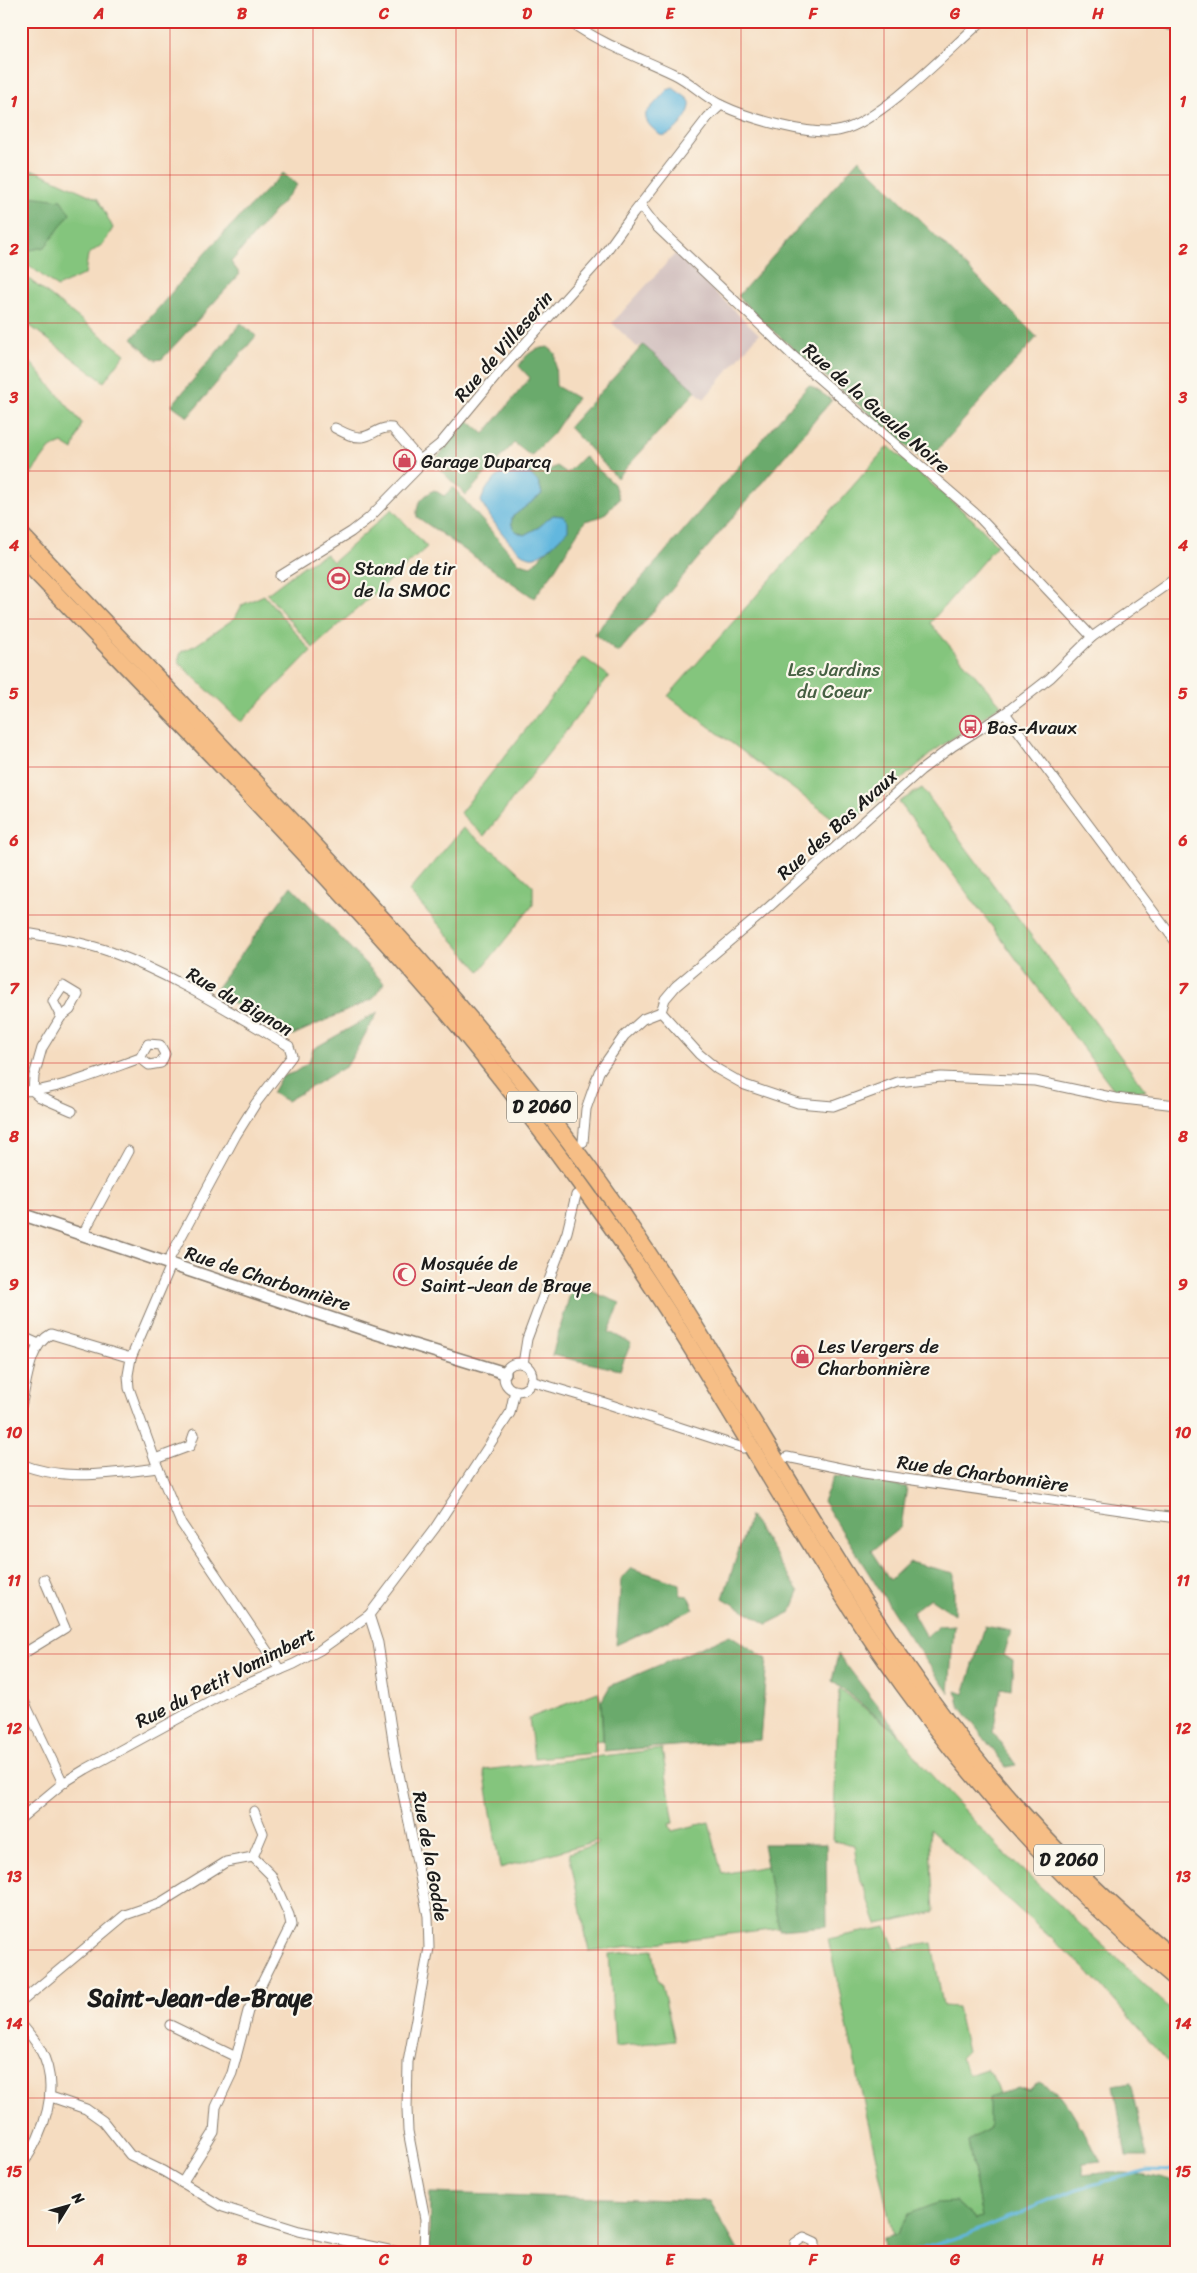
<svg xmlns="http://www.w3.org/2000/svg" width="1197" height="2273" viewBox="0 0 1197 2273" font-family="Sriracha,sans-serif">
	<rect width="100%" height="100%" fill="#fbf7ec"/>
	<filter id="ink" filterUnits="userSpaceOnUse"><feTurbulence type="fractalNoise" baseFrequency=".02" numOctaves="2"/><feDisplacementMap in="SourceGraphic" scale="10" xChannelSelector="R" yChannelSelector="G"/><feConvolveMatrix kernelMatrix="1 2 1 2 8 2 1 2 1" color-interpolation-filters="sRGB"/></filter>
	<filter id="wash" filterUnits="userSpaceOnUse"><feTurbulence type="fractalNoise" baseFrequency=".0096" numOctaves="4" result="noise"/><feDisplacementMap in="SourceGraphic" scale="20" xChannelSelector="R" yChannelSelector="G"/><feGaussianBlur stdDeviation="1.12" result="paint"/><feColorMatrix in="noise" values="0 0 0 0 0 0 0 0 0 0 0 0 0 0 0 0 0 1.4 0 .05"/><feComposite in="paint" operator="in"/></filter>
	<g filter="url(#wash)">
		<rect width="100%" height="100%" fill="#f5dcc0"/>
		<polygon fill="#d1bfbe" points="675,254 759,334 704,399 643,345 637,347 612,323"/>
		<g fill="#84c57d" stroke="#50704c">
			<polygon points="21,170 36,171 98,199 113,228 104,243 88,255 85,274 57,287 30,266 21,269"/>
			<polygon points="21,273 125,354 104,382 21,319"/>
			<polygon points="21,351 82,423 73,450 62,443 50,448 21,487"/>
			<polygon points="888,446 972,519 997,545 930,623 1001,705 934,751 846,828 668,696"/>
			<polygon points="392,509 427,547 313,648 267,594 305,565 326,554 333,562"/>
			<polygon points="264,595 311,651 241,722 178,662 181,652 196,645 235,618 242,605"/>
			<polygon points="583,657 609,676 484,836 460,813"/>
			<polygon points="922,788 1146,1091 1115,1091 899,802"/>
			<polygon points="463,828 505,860 533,886 533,905 480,971 409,891"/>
			<polygon points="839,1689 899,1734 923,1766 1001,1850 1176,2014 1176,2071 1089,1972 929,1829 934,1912 877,1924 858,1872 854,1845 833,1841"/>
			<polygon points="598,1692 601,1702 603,1740 595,1741 596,1753 534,1758 529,1718"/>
			<polygon points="662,1749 674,1823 669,1824 672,1831 709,1822 722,1874 767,1866 779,1928 589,1951 569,1853 598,1843 596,1841 500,1868 484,1770"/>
			<polygon points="886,1927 895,1949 932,1943 943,2006 957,2007 967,2051 960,2058 969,2075 987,2069 992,2075 999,2095 991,2098 989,2128 968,2141 982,2218 976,2220 956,2202 909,2214 896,2235 893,2236 828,1939"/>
			<polygon points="653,1950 658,1982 661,1983 675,2040 615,2047 609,1954"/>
		</g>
		<g fill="#6baa6c" stroke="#446344">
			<polygon points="859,159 1037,337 926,463 765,324 738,296"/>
			<polygon points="283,173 297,185 231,262 240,274 162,359 155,360 132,339 212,245"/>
			<polygon points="21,195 61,200 70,214 45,247 21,252"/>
			<polygon points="241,323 256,336 188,417 172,405"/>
			<polygon points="643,345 696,391 617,478 569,427"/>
			<path d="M548,347L555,353L556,386L577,398L553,434L531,456L514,443L466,495L433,463L468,420L484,434L530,378L519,366C527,353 533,349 548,347Z"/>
			<polygon points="809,385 832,400 618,653 594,634"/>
			<path d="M584,456L614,484L619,499L603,516L585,521L552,574L534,598L417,517C416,503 422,497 434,490L444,496L453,487L519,563L531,566L568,530L563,516L553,515L539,527L524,535C514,531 510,528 512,517L542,494L539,483L525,469L531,463L545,472L557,466L567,473Z"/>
			<polygon points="291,886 384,983 373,999 293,1035 213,993"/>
			<polygon points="378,1012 347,1066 287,1101 272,1093 281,1077 295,1072 309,1062 313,1049"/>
			<polygon points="573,1284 620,1303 609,1332 631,1343 620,1370 552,1355"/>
			<polygon points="834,1476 907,1487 901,1527 871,1551 890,1580 909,1562 954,1573 954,1614 930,1598 912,1612 926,1637 939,1626 954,1625 949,1693 906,1632 823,1501"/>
			<polygon points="750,1516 799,1592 791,1612 767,1624 723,1598"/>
			<polygon points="631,1568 680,1584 680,1595 688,1596 694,1609 616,1645 621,1579"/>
			<polygon points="985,1626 1011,1631 1004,1655 1013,1661 1011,1690 1001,1688 993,1732 1016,1765 1006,1767 959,1705 956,1691 964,1694"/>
			<polygon points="730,1635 767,1659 760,1740 604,1751 601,1702 610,1686"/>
			<polygon points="838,1654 899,1734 832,1681"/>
			<polygon points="763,1844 826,1844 827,1926 779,1930"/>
			<path d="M1039,2082L1057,2092L1070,2109L1101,2161L1083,2163V2175C1116,2171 1145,2172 1176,2183V2252H884L883,2238L896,2235L909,2214L938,2203L956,2202L976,2220L982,2218L968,2141L989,2128V2098L1018,2087L1029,2091Z"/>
			<polygon points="1130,2082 1147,2157 1126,2157 1114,2085"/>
			<polygon points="430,2193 710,2201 739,2252 429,2252"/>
		</g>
		<g fill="#62b7de" stroke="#3f6a7d">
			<path d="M673,88C678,92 685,96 689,100C696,110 671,140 660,135C657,133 654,129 651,127C647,122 645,119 646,113L667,90Z"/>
			<path d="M521,465L539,483L542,494L512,517C510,528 514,531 524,535L539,527L553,515L563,516L568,522V530C559,538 547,553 535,557C519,562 487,514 481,501C487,482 502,470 521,465Z"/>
		</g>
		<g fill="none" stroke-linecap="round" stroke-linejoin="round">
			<polyline stroke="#62b7de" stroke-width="3" points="908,2252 969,2234 1077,2189 1147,2170 1176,2171"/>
		</g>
	</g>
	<g filter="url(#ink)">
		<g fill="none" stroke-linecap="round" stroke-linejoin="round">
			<defs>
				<g id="minor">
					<path d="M569,21C601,44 638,57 674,74C691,82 704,97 721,105C748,118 814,138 842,130C882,120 949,50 982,21"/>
					<polyline points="1155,21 1176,27"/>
					<polyline points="21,22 23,21"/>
					<polyline points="640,205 656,226 793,356 977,515 1092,637"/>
					<path d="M335,428C343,432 352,438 362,437C373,436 379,426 392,428L420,460"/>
					<polyline points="280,576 351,532 369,518 417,469 420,460 440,444 503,368 600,260 633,214 708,117 721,105"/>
					<polyline points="1005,713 1176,942"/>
					<path d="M21,932C50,937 83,942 111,952C173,975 232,1013 289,1046L292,1056L256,1103L236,1135L167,1263"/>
					<polyline points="661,1012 665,999 676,986 759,916 921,770 953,746 1005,713 1050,678 1092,637 1176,578"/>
					<polyline points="661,1012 699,1054 717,1069 745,1085 798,1103 833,1106 898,1082 941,1077 1035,1081 1115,1098 1176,1105"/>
					<polyline points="61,1017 53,1001 63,986 78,995 70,1010 61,1017 42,1048 34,1076 33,1091 40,1097 72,1111"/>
					<path d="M21,1090C45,1096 114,1067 140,1058L149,1065L161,1063L165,1054L160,1045L148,1044L140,1058"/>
					<polyline points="583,1142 586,1109 599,1072 624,1036 643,1019 661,1012"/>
					<polyline points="83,1234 128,1151"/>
					<polyline points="171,1265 131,1358 128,1375 129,1388 158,1468 181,1523 280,1670"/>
					<polyline points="21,1336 39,1344"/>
					<circle cx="518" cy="1377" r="14"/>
					<polyline points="523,1364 527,1339 567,1232 576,1195"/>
					<polyline points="531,1381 602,1402 743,1448"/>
					<path d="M21,1406C27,1384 28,1346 51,1334L131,1358"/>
					<polyline points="787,1457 864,1473 1176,1518"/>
					<polyline points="155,1459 190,1446 194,1434"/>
					<path d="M21,1464C63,1482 114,1473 158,1468"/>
					<polyline points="369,1615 378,1643 395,1754 428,1916 429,1948 408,2062 407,2109 408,2131 425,2219 424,2252"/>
					<polyline points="21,1655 65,1628 44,1579"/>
					<polyline points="21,1695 63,1783"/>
					<polyline points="21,1818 63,1783 86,1769 223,1694 294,1664 320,1650 369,1615 435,1528 488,1447 510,1413 515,1390"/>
					<polyline points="253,1857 263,1833 254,1811"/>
					<polyline points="21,2002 125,1915 160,1903 226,1862 253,1857 271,1875 289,1915 291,1925 248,2011 232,2073 216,2107 214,2132 182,2183"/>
					<path d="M21,2024C28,2032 35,2040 40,2049C62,2087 44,2134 21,2167"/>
					<polyline points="170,2025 236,2057"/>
					<polyline points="51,2097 86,2109 103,2121 130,2155 163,2171 223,2207 299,2231 398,2252"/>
					<polyline points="795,2252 795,2243 804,2237 815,2242 815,2252"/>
				</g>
				<polyline id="tertiary" points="21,1214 378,1334 505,1373"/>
				<g id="trunk">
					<path d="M21,534C98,615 174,695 250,776C373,906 494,1037 600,1183C719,1348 810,1532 929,1697C999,1794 1083,1884 1176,1960"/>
					<path d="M21,557C151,693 283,827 408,967C477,1045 541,1129 602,1214C703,1354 782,1508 879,1651C963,1774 1062,1883 1176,1979"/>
				</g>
			</defs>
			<use href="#minor" stroke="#887c6e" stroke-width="11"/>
			<use href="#tertiary" stroke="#887c6e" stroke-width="14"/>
			<use href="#trunk" stroke="#887c6e" stroke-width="18"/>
			<use href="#minor" stroke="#fff" stroke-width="9"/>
			<use href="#tertiary" stroke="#fff" stroke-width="11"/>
			<use href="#trunk" stroke="#f6be86" stroke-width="15"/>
		</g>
	</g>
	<path fill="none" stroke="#d62828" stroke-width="1" stroke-opacity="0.55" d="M170,21V2252M313,21V2252M456,21V2252M598,21V2252M741,21V2252M884,21V2252M1027,21V2252M21,175H1176M21,323H1176M21,471H1176M21,619H1176M21,767H1176M21,915H1176M21,1063H1176M21,1210H1176M21,1358H1176M21,1506H1176M21,1654H1176M21,1802H1176M21,1950H1176M21,2098H1176"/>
	<defs>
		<symbol id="shop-ring" viewBox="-11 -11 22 22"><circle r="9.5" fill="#fbf7ec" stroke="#d1495b" stroke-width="1.5"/><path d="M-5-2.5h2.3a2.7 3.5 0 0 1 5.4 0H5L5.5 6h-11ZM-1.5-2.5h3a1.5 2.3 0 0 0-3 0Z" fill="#d1495b"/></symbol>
		<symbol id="stadium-ring" viewBox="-11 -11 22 22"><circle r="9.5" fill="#fbf7ec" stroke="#d1495b" stroke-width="1.5"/><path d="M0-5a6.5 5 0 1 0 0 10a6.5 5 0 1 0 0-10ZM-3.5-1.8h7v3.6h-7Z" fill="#d1495b"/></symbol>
		<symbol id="bus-ring" viewBox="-11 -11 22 22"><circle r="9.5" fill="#fbf7ec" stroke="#d1495b" stroke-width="1.5"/><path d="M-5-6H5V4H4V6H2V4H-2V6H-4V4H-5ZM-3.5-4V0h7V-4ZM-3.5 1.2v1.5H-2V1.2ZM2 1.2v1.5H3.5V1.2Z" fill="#d1495b"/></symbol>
		<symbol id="mosque-ring" viewBox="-11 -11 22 22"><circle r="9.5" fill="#fbf7ec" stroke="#d1495b" stroke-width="1.5"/><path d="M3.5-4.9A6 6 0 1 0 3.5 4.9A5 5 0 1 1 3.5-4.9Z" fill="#d1495b"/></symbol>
	</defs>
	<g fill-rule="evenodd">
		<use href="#shop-ring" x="392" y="448" width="25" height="25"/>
		<use href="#stadium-ring" x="326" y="566" width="25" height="25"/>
		<use href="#bus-ring" x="958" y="714" width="25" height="25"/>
		<use href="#mosque-ring" x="392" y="1262" width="25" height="25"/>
		<use href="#shop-ring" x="790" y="1344" width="25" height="25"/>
	</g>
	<g text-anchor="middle" stroke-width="4.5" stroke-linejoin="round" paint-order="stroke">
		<g fill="#fbf7ec" stroke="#5f5e5a" stroke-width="1">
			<rect x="507" y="1091.5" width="70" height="31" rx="4"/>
			<rect x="1034" y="1844.5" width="70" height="31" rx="4"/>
		</g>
		<g font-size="18" font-weight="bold" fill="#1c1c1c">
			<text x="542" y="1113">D 2060</text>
			<text x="1069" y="1866">D 2060</text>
		</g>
		<g font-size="19" fill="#1c1c1c" stroke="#fbf7ec">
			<text transform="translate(503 346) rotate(-49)" y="7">Rue de Villeserin</text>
			<text transform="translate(877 408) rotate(41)" y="7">Rue de la Gueule Noire</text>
			<text transform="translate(837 824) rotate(-42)" y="7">Rue des Bas Avaux</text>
			<text transform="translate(240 1001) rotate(30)" y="7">Rue du Bignon</text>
			<text transform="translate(268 1278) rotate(18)" y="7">Rue de Charbonnière</text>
			<text transform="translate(983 1473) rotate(8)" y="7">Rue de Charbonnière</text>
			<text transform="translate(225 1677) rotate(-27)" y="7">Rue du Petit Vomimbert</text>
			<text transform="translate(431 1856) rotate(80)" y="7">Rue de la Godde</text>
		</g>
		<g font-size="19" fill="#1c1c1c" stroke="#fbf7ec" text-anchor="start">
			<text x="421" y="468">Garage Duparcq</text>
			<text x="354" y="575">Stand de tir<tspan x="354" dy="22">de la SMOC</tspan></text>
			<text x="987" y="734">Bas-Avaux</text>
			<text x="421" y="1270">Mosquée de<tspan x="421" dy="22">Saint-Jean de Braye</tspan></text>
			<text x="818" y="1353">Les Vergers de<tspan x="818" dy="22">Charbonnière</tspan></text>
		</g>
		<g font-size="19" fill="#466043" stroke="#fbf7ec">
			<text x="834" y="676">Les Jardins<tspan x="834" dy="22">du Coeur</tspan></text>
		</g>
		<g font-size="24" font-weight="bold" fill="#1c1c1c" stroke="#fbf7ec">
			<text x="200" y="2006">Saint-Jean-de-Braye</text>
		</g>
	</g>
	<rect width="1197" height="2273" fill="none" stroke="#fbf7ec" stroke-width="55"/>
	<g transform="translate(68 2206) rotate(53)" stroke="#fbf7ec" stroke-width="4" paint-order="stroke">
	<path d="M0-4L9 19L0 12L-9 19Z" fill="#1c1c1c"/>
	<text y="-8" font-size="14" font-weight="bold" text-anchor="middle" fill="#1c1c1c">N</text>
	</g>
	<rect x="28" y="28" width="1142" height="2218" fill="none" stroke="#d62828" stroke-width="2"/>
	<g font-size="16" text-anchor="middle" font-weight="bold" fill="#d62828">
		<text x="99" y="19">A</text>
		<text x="242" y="19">B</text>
		<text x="384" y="19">C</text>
		<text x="527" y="19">D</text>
		<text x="670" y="19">E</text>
		<text x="813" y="19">F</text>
		<text x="955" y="19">G</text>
		<text x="1098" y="19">H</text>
		<text x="14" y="107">1</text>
		<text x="1183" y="107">1</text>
		<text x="14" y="255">2</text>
		<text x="1183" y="255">2</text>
		<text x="14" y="403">3</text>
		<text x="1183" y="403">3</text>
		<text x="14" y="551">4</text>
		<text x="1183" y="551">4</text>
		<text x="14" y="699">5</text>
		<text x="1183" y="699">5</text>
		<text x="14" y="846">6</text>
		<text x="1183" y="846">6</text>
		<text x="14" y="994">7</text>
		<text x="1183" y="994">7</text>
		<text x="14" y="1142">8</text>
		<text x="1183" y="1142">8</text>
		<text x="14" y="1290">9</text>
		<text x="1183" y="1290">9</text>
		<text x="14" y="1438">10</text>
		<text x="1183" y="1438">10</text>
		<text x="14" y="1586">11</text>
		<text x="1183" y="1586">11</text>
		<text x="14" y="1734">12</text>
		<text x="1183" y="1734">12</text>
		<text x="14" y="1882">13</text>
		<text x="1183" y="1882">13</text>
		<text x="14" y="2029">14</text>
		<text x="1183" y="2029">14</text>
		<text x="14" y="2177">15</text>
		<text x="1183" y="2177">15</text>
		<text x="99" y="2265">A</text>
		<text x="242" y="2265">B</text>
		<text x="384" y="2265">C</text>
		<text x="527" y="2265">D</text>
		<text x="670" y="2265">E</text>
		<text x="813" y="2265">F</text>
		<text x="955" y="2265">G</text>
		<text x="1098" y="2265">H</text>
	</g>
</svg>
